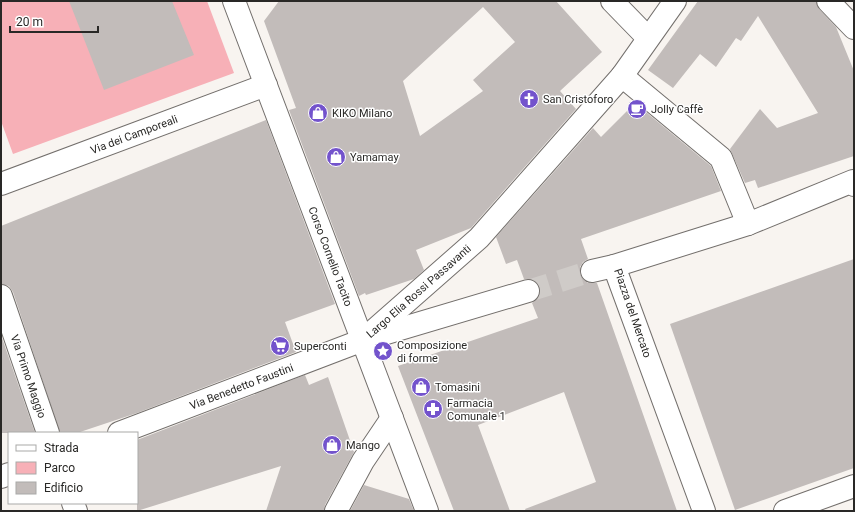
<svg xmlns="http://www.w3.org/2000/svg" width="855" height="512" viewBox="0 0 855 512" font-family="Roboto,sans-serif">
	<rect width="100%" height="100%" fill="#f8f4f0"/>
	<polygon fill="#f7b0b7" points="1,1 207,1 234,73 13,154 1,121"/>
	<g fill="#c2bcba" fill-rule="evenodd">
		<polygon points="69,1 172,1 194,55 104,90"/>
		<path d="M279,1H556L602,52L560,91L576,109L471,228L416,250L424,270L414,279L366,295L365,293L359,296L289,110L296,108L264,21ZM483,7L515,42L473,80L483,91L420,136L403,81Z"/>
		<polygon points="698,1 816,1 819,9 836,27 854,71 854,156 758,188 755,180 745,183 730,149 760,109 777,128 818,113 758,16 741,41 736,38 716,67 700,54 673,88 648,70"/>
		<polygon points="635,103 711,166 721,191 581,239 588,259 583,262 580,267 580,274 583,279 588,283 597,283 677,511 526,511 525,509 596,482 564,392 478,425 510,511 454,511 398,366 538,318 532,303 537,299 540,294 540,287 537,282 531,279 524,279 517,260 506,264 496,237 593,128 601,137"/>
		<polygon points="266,120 335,304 285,322 296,352 137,413 77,433 60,433 13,292 9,286 1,284 1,226"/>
		<polygon points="854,259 854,468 735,510 670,324"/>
		<polygon points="1,335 35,433 1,433"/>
		<polygon points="305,375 309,385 328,377 354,452 325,505 324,511 266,511 281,466 137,511 137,440"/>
		<polygon points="364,485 409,499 414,511 350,511"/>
	</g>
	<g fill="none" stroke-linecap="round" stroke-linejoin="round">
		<polyline stroke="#cfcbc8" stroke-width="22" stroke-dasharray="22 11" stroke-linecap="butt" points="528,291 592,271"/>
		<defs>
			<g id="minor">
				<path id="s1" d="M234,1L427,511"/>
				<polyline points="612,1 648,38"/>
				<polyline points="828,1 854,28"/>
				<polyline points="622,76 721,158 748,224"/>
				<path id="s2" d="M1,184L266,85"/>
				<polyline points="592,271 614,266"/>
				<path id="s3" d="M1,296L48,433"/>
				<path id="s4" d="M363,340L479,238L622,76L675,1"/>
				<path id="s5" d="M119,433L363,340L528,291"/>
				<polyline points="1,477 9,474"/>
				<polyline points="73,503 76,511"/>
				<polyline points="336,511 363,461 392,418"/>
				<polyline points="704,511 614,266 748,224 853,181 854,185"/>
				<polyline points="785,511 854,486"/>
			</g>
		</defs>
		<use href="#minor" stroke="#736f6c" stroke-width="24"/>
		<use href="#minor" stroke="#fff" stroke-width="22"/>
	</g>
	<defs>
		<symbol id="church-disc" viewBox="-11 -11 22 22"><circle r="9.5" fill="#7353cc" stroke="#fff"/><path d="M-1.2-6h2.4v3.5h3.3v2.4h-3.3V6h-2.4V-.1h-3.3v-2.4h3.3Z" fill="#fff"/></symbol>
		<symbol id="cafe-disc" viewBox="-11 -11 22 22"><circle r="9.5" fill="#7353cc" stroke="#fff"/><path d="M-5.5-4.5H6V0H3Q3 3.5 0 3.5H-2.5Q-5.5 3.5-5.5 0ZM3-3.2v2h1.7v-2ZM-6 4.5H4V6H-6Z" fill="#fff"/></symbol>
		<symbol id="shop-disc" viewBox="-11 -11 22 22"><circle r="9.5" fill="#7353cc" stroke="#fff"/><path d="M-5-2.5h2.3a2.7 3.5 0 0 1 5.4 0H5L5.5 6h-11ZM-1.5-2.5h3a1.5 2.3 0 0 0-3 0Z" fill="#fff"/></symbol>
		<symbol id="supermarket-disc" viewBox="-11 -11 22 22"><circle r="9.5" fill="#7353cc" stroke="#fff"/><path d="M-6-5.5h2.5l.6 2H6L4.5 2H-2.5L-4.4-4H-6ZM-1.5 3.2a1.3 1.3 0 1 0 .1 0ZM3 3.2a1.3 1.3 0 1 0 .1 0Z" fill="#fff"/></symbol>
		<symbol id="sight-disc" viewBox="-11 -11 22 22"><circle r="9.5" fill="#7353cc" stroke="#fff"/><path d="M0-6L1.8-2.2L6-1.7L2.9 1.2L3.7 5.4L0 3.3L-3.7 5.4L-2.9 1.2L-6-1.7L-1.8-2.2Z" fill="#fff"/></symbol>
		<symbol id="pharmacy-disc" viewBox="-11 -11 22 22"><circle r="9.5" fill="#7353cc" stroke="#fff"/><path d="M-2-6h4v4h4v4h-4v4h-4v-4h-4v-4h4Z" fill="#fff"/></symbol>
	</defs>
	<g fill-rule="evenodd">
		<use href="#church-disc" x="518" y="88" width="22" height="22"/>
		<use href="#cafe-disc" x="626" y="98" width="22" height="22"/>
		<use href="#shop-disc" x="307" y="102" width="22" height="22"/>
		<use href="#shop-disc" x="325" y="146" width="22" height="22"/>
		<use href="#supermarket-disc" x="269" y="335" width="22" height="22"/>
		<use href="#sight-disc" x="372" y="340" width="22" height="22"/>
		<use href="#shop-disc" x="410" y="376" width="22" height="22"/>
		<use href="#pharmacy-disc" x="422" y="398" width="22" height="22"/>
		<use href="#shop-disc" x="321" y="434" width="22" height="22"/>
	</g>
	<g text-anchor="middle" stroke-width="3" stroke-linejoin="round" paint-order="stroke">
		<g font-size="11" fill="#292826" stroke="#fff" text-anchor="start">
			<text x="543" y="103">San Cristoforo</text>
			<text x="651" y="113">Jolly Caffè</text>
			<text x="332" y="117">KIKO Milano</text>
			<text x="350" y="161">Yamamay</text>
			<text x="397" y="349">Composizione<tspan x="397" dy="13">di forme</tspan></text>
			<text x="294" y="350">Superconti</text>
			<text x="435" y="391">Tomasini</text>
			<text x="447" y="407">Farmacia<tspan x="447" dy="13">Comunale 1</tspan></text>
			<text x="346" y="449">Mango</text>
		</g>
		<g font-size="11" fill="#292826" stroke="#fff">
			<text dy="4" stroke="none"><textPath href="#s2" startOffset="142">Via dei Camporeali</textPath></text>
			<text dy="4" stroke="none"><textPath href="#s1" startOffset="273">Corso Cornelio Tacito</textPath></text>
			<text dy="4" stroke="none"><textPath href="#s4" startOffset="74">Largo Elia Rossi Passavanti</textPath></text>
			<text transform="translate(633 313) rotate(71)" y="4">Piazza del Mercato</text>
			<text dy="4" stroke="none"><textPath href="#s3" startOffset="85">Via Primo Maggio</textPath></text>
			<text dy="4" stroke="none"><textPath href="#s5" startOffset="131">Via Benedetto Faustini</textPath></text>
		</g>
	</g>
	<rect width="855" height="512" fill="none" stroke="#292826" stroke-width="4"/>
	<rect x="8" y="432" width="130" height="72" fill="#ffffff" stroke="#a9a9a8"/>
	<rect x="16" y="445" width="20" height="6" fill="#ffffff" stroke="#a9a9a8"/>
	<text x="44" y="452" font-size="12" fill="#292826">Strada</text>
	<rect x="16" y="462" width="20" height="12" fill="#f7b0b7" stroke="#a9a9a8"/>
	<text x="44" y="472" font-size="12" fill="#292826">Parco</text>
	<rect x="16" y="482" width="20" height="12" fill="#c2bcba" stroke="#a9a9a8"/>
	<text x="44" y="492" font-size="12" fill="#292826">Edificio</text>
	<path d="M10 26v6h88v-6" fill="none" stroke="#292826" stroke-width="2"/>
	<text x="16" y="26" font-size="12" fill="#292826" stroke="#ffffff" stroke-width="3" paint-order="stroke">20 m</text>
</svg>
